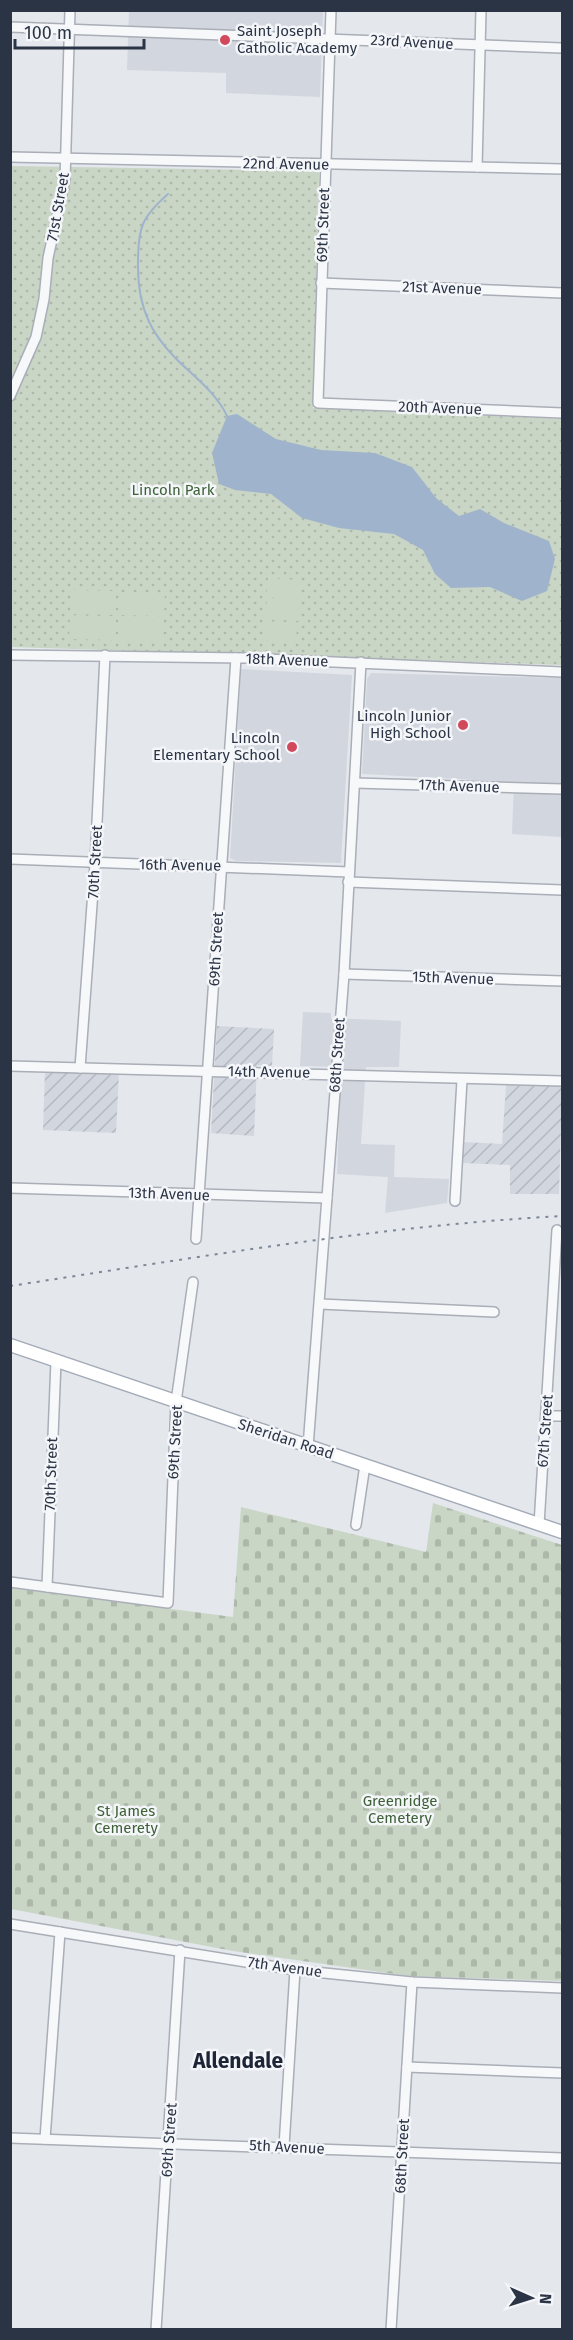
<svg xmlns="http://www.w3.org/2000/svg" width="573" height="2340" viewBox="0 0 573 2340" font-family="'Fira Sans',sans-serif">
	<defs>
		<pattern id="industrial-furrows" width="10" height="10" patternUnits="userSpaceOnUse" patternTransform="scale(1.5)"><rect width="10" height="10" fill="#d2d6de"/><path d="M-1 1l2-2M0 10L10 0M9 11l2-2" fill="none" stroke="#b4b8c0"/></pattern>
		<pattern id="grass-dots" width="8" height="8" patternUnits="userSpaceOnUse" patternTransform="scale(1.5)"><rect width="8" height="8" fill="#c9d6c5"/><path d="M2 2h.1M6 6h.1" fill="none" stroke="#adb8ab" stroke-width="1.8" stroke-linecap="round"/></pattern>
		<pattern id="cemetery-stones" width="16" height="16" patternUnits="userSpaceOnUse" patternTransform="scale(1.5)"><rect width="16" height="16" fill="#c9d6c5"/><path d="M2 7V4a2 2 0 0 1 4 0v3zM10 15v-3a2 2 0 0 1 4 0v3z" fill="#adb8ab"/></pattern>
	</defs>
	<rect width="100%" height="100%" fill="#e4e7ec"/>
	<g fill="#d2d6de">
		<polygon points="129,11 323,11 320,97 226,93 226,73 127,70"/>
		<polygon points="241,669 352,675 341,863 236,861 230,858"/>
		<polygon points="371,673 562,678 562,837 512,834 514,782 362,774 367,679"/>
		<polygon points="303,1012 331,1013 331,1018 401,1021 399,1067 366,1067 361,1144 395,1145 394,1177 449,1179 447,1203 385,1213 388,1177 337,1174 341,1067 300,1066"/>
	</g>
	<g fill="url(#industrial-furrows)">
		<polygon points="217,1026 274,1029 272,1066 257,1065 254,1136 211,1133"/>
		<polygon points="45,1071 119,1073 116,1133 43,1130"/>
		<polygon points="506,1085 562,1086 559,1194 510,1194 510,1165 462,1163 464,1142 502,1144"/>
	</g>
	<polygon fill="url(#grass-dots)" points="11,166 319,171 313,408 562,419 562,665 11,647"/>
	<polygon fill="url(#cemetery-stones)" points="433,1503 562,1545 562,1981 408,1976 233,1951 11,1909 11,1588 233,1617 241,1507 426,1552"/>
	<g fill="#c9d6c5">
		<polygon points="268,578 300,580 299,600 266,597"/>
		<polygon points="71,590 116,591 116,615 70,614"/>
		<polygon points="119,592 165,593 164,616 118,615"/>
		<polygon points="267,600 299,602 298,621 265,619"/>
		<polygon points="70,615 116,617 115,640 69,639"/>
		<polygon points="118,617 164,618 163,642 118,641"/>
		<polygon points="265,621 297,623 296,643 263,640"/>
	</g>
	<polygon fill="#9fb4cc" points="237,414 276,439 321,450 375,453 412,467 436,498 459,516 480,509 504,523 549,541 555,559 547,591 522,601 490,587 451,588 435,574 423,550 394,534 339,528 302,518 271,494 235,490 219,484 212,453 227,416"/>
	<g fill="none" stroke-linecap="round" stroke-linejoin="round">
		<path stroke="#9fb4cc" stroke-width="2" d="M168,194C142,217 138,227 138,262C137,310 152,338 188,370C202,383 219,398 227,416"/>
		<defs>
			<g id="minor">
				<polyline points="331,10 318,403 562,413"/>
				<polyline points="10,27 562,48"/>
				<polyline points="10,157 562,169"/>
				<polyline points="477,167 481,10"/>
				<polyline points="321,283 562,293"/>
				<polyline points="10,396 36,337 44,299 48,258 65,180 70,10"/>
				<polyline points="10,655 245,658 562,672"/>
				<polyline points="355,783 562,789"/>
				<polyline points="10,859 349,872"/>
				<polyline points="348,882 562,890"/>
				<polyline points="344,974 562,981"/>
				<polyline points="10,1066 562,1081"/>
				<polyline points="80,1068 95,864 105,655"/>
				<polyline points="10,1188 327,1198"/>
				<polyline points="455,1201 462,1080"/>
				<polyline points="196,1239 236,658"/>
				<polyline points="320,1304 494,1312"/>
				<polyline points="547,1416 562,1416"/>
				<polyline points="308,1447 344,974 361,662"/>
				<polyline points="356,1525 365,1465"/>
				<polyline points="539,1525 557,1230"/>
				<polyline points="10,1582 168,1603 176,1402 193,1282"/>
				<polyline points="47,1587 56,1361"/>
				<polyline points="10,1924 295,1970 412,1982 562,1988"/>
				<polyline points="407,2067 562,2073"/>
				<polyline points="10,2138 562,2158"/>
				<polyline points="45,2139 60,1932"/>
				<polyline points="284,2147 295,1970"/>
				<polyline points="156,2330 180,1950"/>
				<polyline points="391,2330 412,1982"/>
			</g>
			<polyline id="major" points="10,1345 562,1532"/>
		</defs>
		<use href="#minor" stroke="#a9aeb7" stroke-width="12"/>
		<use href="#major" stroke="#a3abb8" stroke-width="15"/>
		<use href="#minor" stroke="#f7f8fa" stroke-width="9"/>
		<use href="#major" stroke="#fff" stroke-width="12"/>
		<path stroke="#7d8696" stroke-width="2" stroke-dasharray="3 6" stroke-linecap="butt" d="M10,1286C194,1258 377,1226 562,1216"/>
	</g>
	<g fill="#d1495b" stroke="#f4f6f9" stroke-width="2">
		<circle cx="225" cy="40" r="6"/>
		<circle cx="463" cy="725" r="6"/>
		<circle cx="292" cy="747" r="6"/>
	</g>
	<g text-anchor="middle" stroke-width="5" stroke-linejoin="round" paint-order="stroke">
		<g font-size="15" fill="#2b3445" stroke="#f4f6f9" text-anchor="end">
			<text x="237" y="36" text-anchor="start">Saint Joseph<tspan x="237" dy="17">Catholic Academy</tspan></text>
			<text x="451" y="721">Lincoln Junior<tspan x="451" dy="17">High School</tspan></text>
			<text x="280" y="743">Lincoln<tspan x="280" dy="17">Elementary School</tspan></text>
		</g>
		<g font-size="15" fill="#2b3445" stroke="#f4f6f9">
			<text transform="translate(412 42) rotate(3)" y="5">23rd Avenue</text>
			<text transform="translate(286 164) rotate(1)" y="5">22nd Avenue</text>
			<text transform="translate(58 207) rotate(-80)" y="5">71st Street</text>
			<text transform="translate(323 225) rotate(-88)" y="5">69th Street</text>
			<text transform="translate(442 288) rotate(2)" y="5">21st Avenue</text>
			<text transform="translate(440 408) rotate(2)" y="5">20th Avenue</text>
			<text transform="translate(287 660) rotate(2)" y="5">18th Avenue</text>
			<text transform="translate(459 786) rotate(2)" y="5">17th Avenue</text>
			<text transform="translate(95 862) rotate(-87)" y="5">70th Street</text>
			<text transform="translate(180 865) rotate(1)" y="5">16th Avenue</text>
			<text transform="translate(216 949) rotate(-87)" y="5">69th Street</text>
			<text transform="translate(453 978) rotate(2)" y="5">15th Avenue</text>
			<text transform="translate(337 1055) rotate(-86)" y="5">68th Street</text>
			<text transform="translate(269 1072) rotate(1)" y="5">14th Avenue</text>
			<text transform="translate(169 1194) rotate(2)" y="5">13th Avenue</text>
			<text transform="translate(545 1431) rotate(-86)" y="5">67th Street</text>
			<text transform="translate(286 1439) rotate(18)" y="5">Sheridan Road</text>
			<text transform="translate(175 1442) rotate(-87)" y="5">69th Street</text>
			<text transform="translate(51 1474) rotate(-88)" y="5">70th Street</text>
			<text transform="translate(285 1967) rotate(8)" y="5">7th Avenue</text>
			<text transform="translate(169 2140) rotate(-86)" y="5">69th Street</text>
			<text transform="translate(287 2147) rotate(3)" y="5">5th Avenue</text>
			<text transform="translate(402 2156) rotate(-87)" y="5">68th Street</text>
		</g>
		<g font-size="15" fill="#3f6138" stroke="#f4f6f9">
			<text x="173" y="495">Lincoln Park</text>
			<text x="400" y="1806">Greenridge<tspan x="400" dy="17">Cemetery</tspan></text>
			<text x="126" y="1816">St James<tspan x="126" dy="17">Cemerety</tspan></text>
		</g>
		<g font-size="21" font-weight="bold" fill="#1d2536" stroke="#f4f6f9">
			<text x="238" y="2068">Allendale</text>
		</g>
	</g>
	<rect width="573" height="2340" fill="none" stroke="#2b3445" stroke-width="24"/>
	<g transform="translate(531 2298) rotate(93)" stroke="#f4f6f9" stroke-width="4.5" paint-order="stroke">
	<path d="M0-4.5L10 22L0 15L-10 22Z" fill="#2b3445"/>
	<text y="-9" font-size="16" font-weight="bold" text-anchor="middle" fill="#2b3445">N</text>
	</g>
	<path d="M15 39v9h129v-9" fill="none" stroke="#2b3445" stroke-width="3"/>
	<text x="24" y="39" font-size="18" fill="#2b3445" stroke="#f4f6f9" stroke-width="4.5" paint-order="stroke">100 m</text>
</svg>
